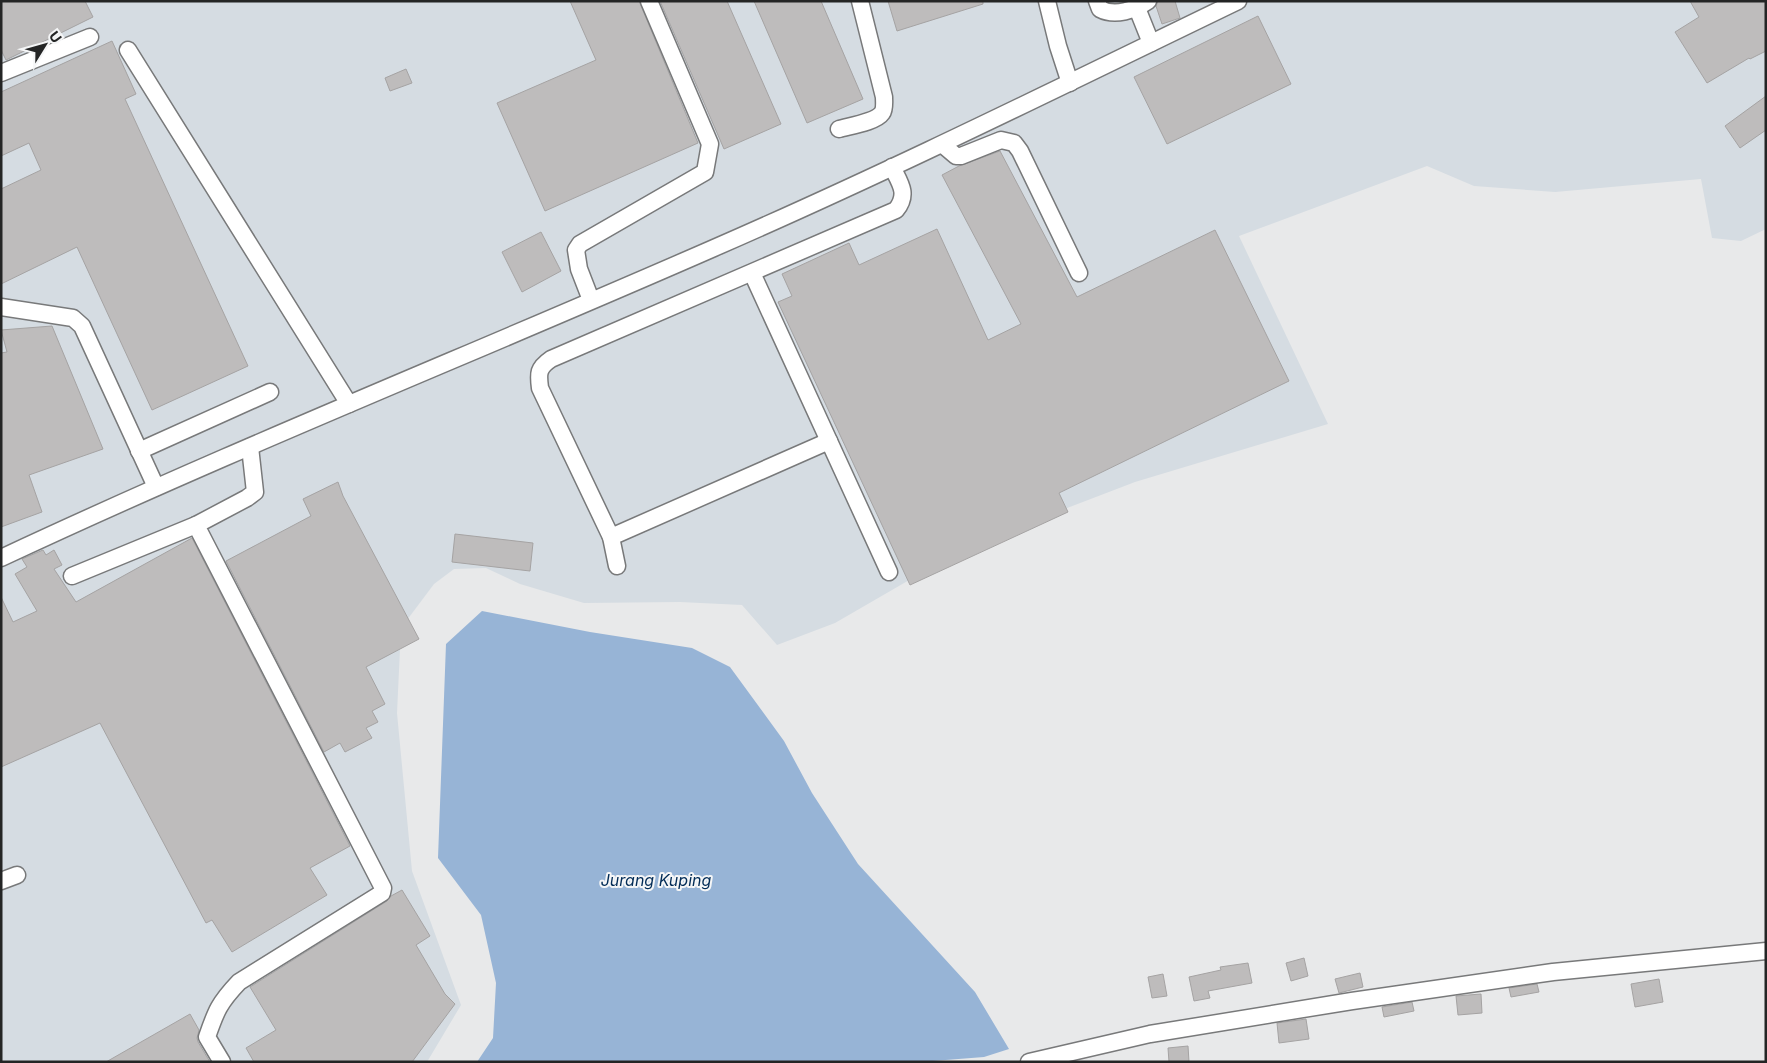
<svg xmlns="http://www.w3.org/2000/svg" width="1767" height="1063" viewBox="0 0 1767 1063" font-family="Inter,sans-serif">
	<rect width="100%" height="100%" fill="#e8e9ea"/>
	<polygon fill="#d5dce2" points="1,1 1766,1 1766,229 1741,241 1712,238 1701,179 1555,192 1474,186 1427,166 1239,236 1328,424 1135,482 968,546 835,623 777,645 742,605 680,602 584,603 520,584 486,568 454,569 434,584 401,628 397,713 412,871 461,1005 427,1062 1,1062"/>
	<polygon fill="#97b4d6" points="482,611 590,632 692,648 730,667 784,741 812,793 858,864 975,992 1009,1049 984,1057 920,1062 477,1062 493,1038 496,983 481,915 438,858 446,644"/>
	<g fill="#bebcbc" stroke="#a5a3a3">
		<polygon points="1,1 85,1 93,17 6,60 1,50"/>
		<polygon points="570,1 639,1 698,143 545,211 497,103 596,60"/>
		<polygon points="660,1 727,1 781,124 724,149"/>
		<polygon points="754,1 821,1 863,99 807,123"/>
		<polygon points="888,1 983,1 983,4 897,31"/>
		<polygon points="1158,1 1175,1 1180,18 1162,24 1156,6"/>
		<polygon points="1690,1 1766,1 1766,51 1750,59 1749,58 1707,83 1675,32 1699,17"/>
		<polygon points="1258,16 1291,84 1167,144 1134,77"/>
		<polygon points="112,41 136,94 125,99 248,366 152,410 77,247 1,284 1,189 41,170 29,143 1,156 1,92"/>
		<polygon points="406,69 412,83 390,91 385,78"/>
		<polygon points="1766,96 1766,130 1740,148 1725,126"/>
		<polygon points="1000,151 1077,297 1215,230 1289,381 1059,493 1068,512 910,585 778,302 792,296 782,274 849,243 859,265 937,229 988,340 1021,324 942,175 959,166"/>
		<polygon points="541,232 561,271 522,292 502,252"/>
		<polygon points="52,326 103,449 29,475 42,512 1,527 1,353 7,352 1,330"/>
		<polygon points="338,482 343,496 419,639 366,667 385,704 372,711 378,722 366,728 372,738 345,752 340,743 324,752 226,561 311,516 303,499"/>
		<polygon points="455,534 533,543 530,571 452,562"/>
		<polygon points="192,538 350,846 310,868 327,895 232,952 212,920 206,923 100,723 1,767 1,597 13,622 37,611 15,574 27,567 22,559 43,550 46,555 54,550 62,565 54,569 76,602"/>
		<polygon points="402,890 430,936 416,945 445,994 455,1004 412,1062 254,1062 246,1048 276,1030 250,987 387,901 391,896"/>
		<polygon points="1304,958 1308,976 1291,981 1286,963"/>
		<polygon points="1248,963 1252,983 1208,991 1210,998 1194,1001 1189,977 1221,970 1220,967"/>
		<polygon points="1360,973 1363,987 1339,993 1335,979"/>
		<polygon points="1163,974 1167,996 1152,998 1148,977"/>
		<polygon points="1659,979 1663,1002 1635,1007 1631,984"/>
		<polygon points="1537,984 1539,992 1511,997 1509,988"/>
		<polygon points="1481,994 1482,1013 1458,1015 1456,996"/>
		<polygon points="1412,1002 1414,1011 1384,1017 1382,1007"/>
		<polygon points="190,1014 199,1030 197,1038 198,1042 210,1062 106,1062"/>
		<polygon points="1306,1019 1309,1039 1279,1043 1277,1023"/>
		<polygon points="1188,1046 1189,1062 1169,1062 1168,1048"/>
	</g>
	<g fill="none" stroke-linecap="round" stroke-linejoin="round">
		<defs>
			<g id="minor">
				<polyline points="1047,1 1058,46 1070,83"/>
				<path d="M1097,1L1100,9C1115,17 1135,10 1148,1"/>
				<polyline points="1137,8 1151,43"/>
				<polyline points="128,50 349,404"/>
				<polyline points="1,73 90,37"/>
				<path d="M839,129C849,126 876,122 882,113C885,109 884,102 884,97L860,1"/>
				<polyline points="943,145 956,156 961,156 1001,140 1014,143 1020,151 1079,273"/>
				<polyline points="752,273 889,572"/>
				<polyline points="591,300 579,269 576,250 580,244 705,172 710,144 649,1"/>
				<polyline points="1,307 73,318 82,326 156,487"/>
				<polyline points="139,451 270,392"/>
				<polyline points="611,537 829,441"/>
				<path d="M1,558C236,448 477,352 714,248C891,171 1064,85 1238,1"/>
				<path d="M617,566L611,537L540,388C538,373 538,368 551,359L896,210C909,194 900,183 892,167"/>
				<polyline points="72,576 196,525"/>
				<polyline points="1,881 17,875"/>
				<path d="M222,1062L207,1037C216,1011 219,1003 239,982L382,893L383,888L196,525L247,498L255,492L250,447"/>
				<polyline points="1029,1062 1150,1034 1352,1001 1553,972 1766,951"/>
			</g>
		</defs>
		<use href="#minor" stroke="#78797a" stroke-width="19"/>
		<use href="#minor" stroke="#fff" stroke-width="16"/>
	</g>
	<g text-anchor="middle" stroke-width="4" stroke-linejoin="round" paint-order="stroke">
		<g font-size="16" font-style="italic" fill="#022c57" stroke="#f5f6f7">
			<text x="656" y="886">Jurang Kuping</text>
		</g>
	</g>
	<rect width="1767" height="1063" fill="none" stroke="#242525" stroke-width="5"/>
	<g transform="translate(45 45) rotate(53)" stroke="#f5f6f7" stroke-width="4" paint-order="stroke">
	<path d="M0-4L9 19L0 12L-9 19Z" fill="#242525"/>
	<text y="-8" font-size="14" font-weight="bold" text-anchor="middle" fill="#242525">U</text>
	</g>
</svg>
